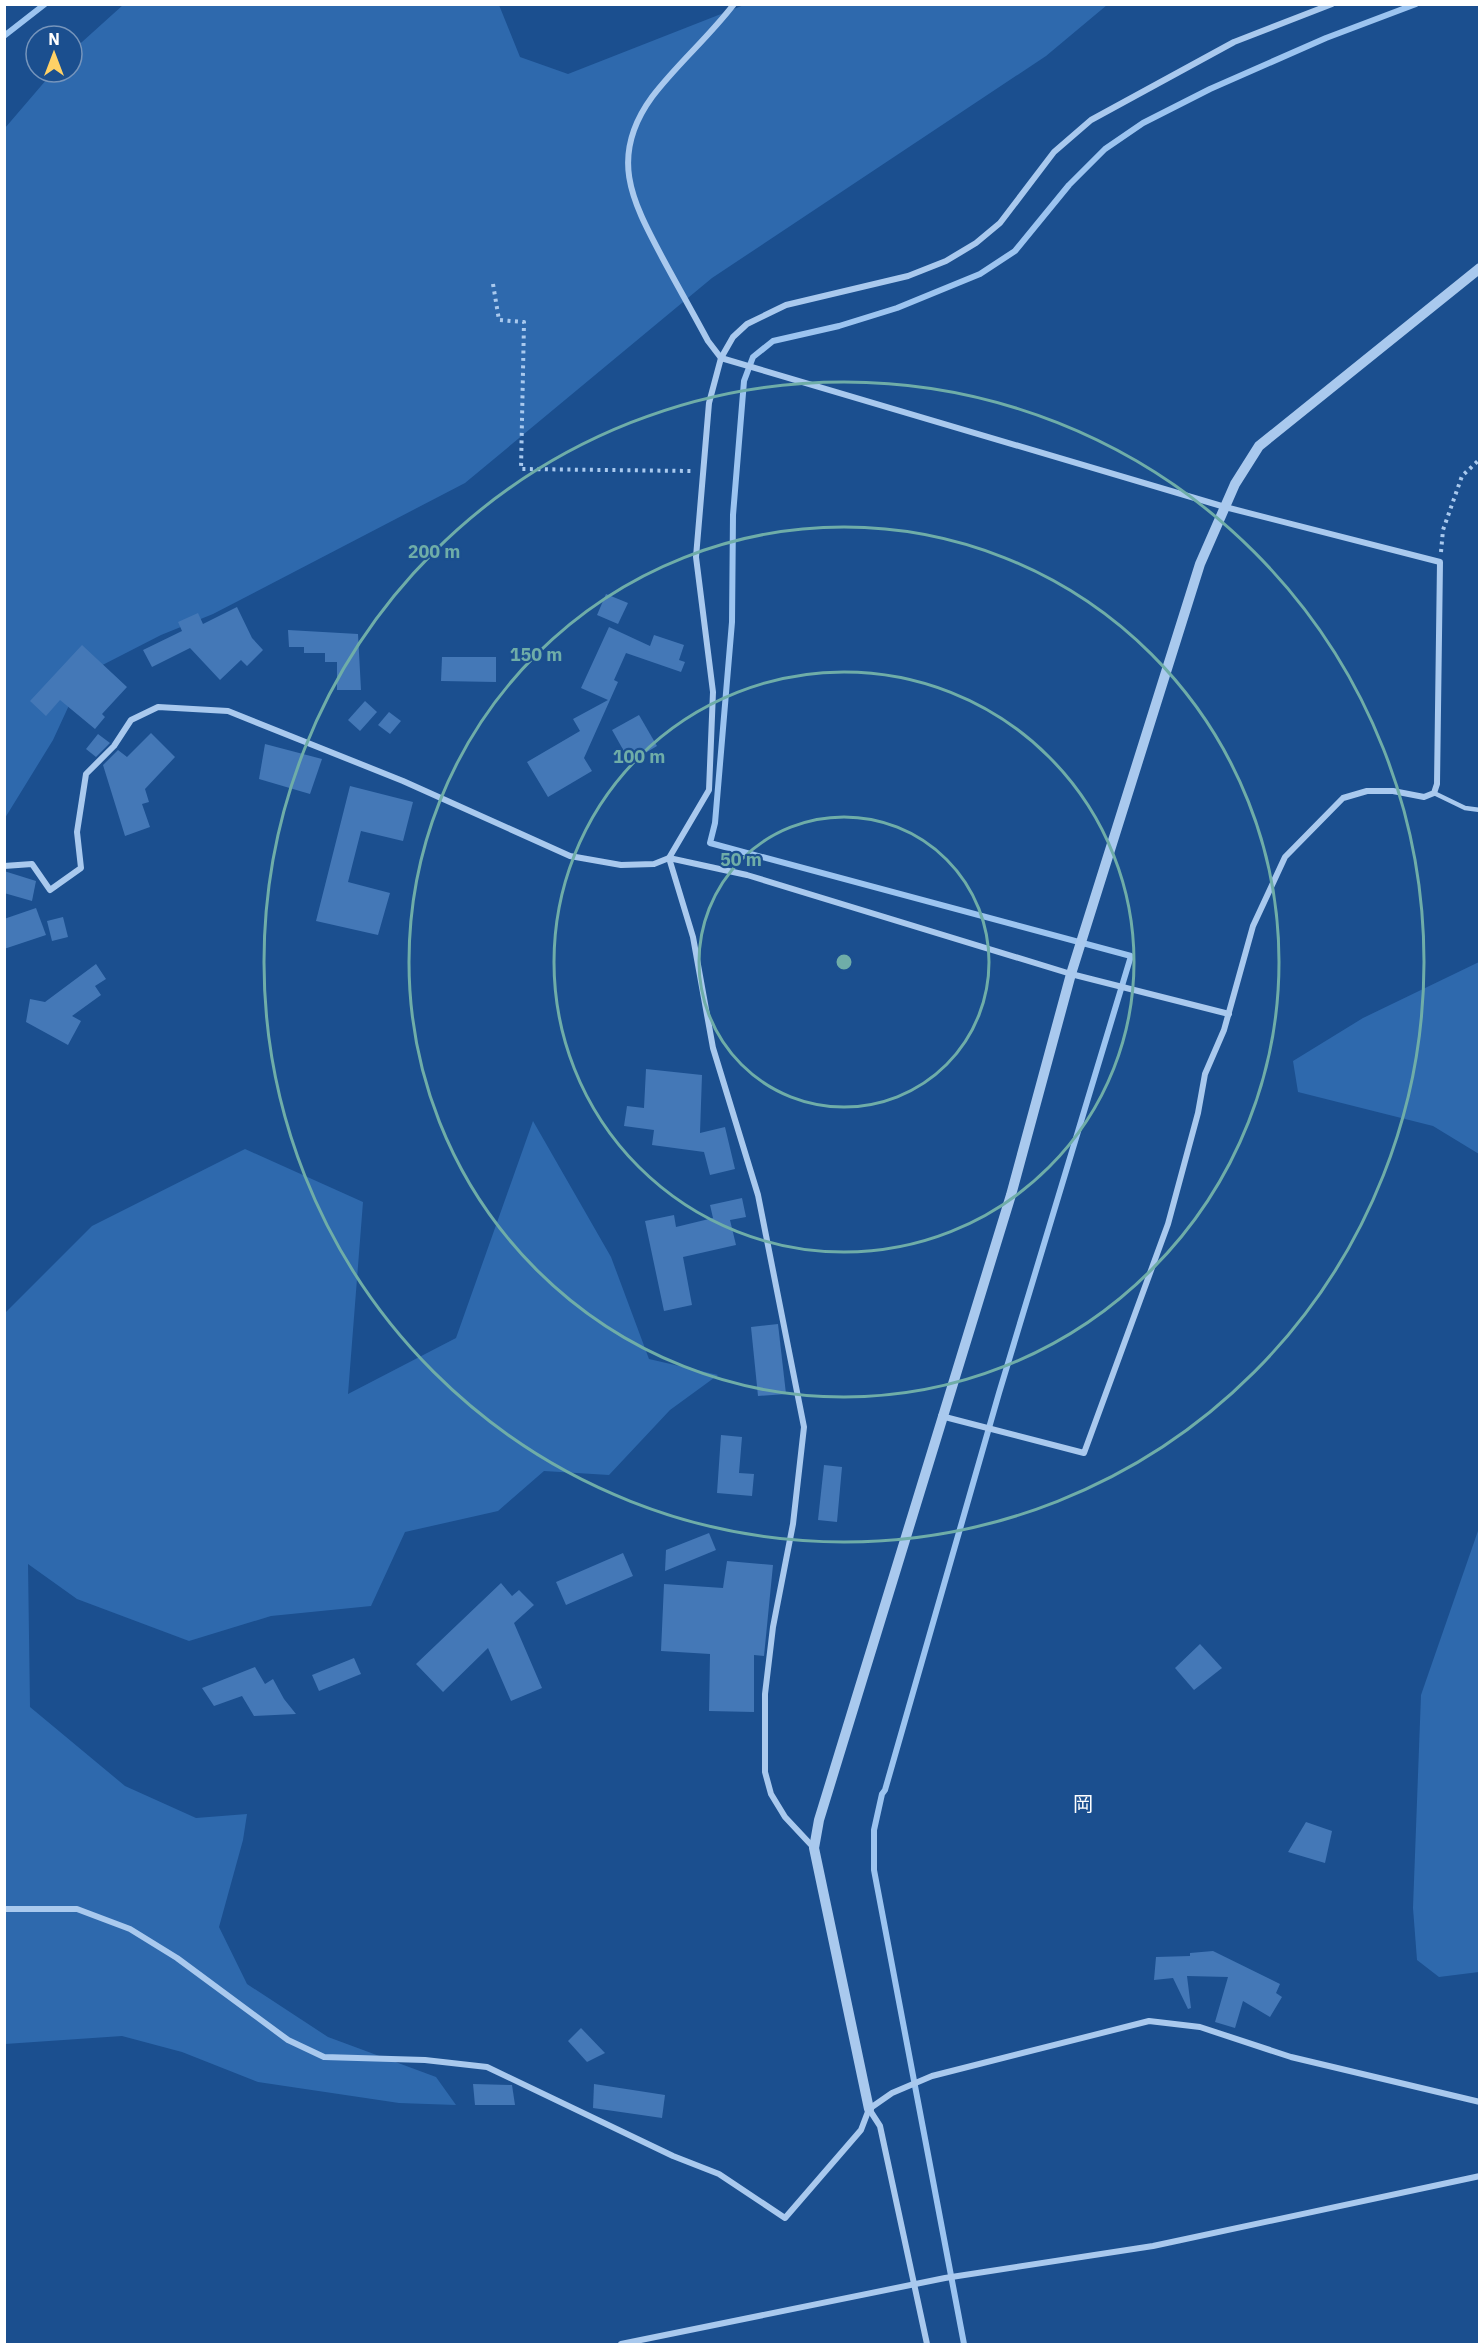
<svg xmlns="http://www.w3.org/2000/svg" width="1484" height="2349" viewBox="0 0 1484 2349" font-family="'IBM Plex Sans','Noto Sans JP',sans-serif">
	<rect width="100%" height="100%" fill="#1b4f8f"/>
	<g fill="#2e69ad">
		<polygon points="123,5 499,5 520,57 568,74 744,5 1107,5 1046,56 712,278 465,483 213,614 161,635 83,675 53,740 5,818 5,128 53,72 72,72 72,51"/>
		<polygon points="1479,962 1479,1154 1433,1126 1298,1092 1293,1061 1363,1018"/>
		<polygon points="533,1121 611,1257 649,1359 718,1375 670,1410 609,1475 544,1471 498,1511 405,1532 371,1606 271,1616 189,1641 77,1599 28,1564 30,1707 125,1786 196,1818 247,1814 243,1840 219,1927 247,1984 328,2037 436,2077 456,2105 399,2103 258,2082 182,2052 122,2036 5,2044 5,1313 92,1226 245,1149 363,1202 348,1394 456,1338"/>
		<polygon points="1479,1528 1479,1972 1439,1977 1417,1960 1413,1908 1421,1695"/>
	</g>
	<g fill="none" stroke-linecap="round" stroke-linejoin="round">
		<g stroke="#9cc4f0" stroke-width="6">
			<polyline points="4,36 45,4"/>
			<polyline points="964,2344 874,1870 874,1830 882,1794 885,1790 999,1393 1131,956 710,843 715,823 732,622 733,515 744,381 753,357 773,341 839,326 897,308 980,274 1015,251 1069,185 1105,149 1143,123 1210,89 1326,38 1416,4"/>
		</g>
	</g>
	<g fill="#4478b7">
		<polygon points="606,594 628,603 618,624 597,615"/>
		<polygon points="237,607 252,638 263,650 247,666 241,660 220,680 190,648 152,667 143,650 182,631 178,622 198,613 203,624"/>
		<polygon points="609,627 650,646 654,635 684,645 679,660 685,662 681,672 626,653 614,680 618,682 584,758 592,771 548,797 527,762 580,731 573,719 608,700 581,688"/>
		<polygon points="288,630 358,634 361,690 337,690 337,662 325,662 325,653 304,653 304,647 289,647"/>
		<polygon points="82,645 127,687 102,714 105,717 95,729 60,700 46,716 30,701"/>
		<polygon points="442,657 496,657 496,682 441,681"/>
		<polygon points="365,701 377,712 360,731 348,720"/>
		<polygon points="389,712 401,721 390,734 378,725"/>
		<polygon points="639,715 657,746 630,762 612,730"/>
		<polygon points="151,733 175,757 145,789 149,802 142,804 150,827 125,836 103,765 118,750 127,757"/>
		<polygon points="98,734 110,743 96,757 86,749"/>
		<polygon points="265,744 322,759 310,794 259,779"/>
		<polygon points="350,786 413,802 403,841 361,831 348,882 390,893 378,935 316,921"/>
		<polygon points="4,871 36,881 32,901 4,893"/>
		<polygon points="36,908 46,935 4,949 4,919"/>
		<polygon points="63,917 68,937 52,941 47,921"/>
		<polygon points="96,964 106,979 95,986 101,995 72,1016 81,1021 68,1045 26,1022 30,999 45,1002"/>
		<polygon points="646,1069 702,1075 700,1133 725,1127 735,1169 710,1175 704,1152 652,1145 654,1130 624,1126 627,1106 644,1108"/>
		<polygon points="742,1198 746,1217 730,1220 736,1245 683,1257 692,1305 664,1311 645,1221 674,1215 676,1227 713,1218 710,1205"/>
		<polygon points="778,1324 786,1394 758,1396 751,1327"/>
		<polygon points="721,1435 742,1437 739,1473 754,1474 752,1496 717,1493"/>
		<polygon points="824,1465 842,1467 837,1522 818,1520"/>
		<polygon points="709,1533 716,1550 665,1571 666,1550"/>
		<polygon points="623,1553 633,1576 566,1605 556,1582"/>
		<polygon points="727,1561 773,1565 764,1656 754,1655 754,1712 709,1711 710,1654 661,1651 664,1584 723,1588"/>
		<polygon points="501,1583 512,1596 519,1590 534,1605 514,1623 542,1688 511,1701 488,1648 443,1692 416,1664"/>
		<polygon points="1200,1644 1222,1668 1194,1690 1175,1668"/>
		<polygon points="354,1658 361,1674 319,1691 312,1675"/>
		<polygon points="255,1667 265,1684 273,1679 284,1699 296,1714 254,1716 242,1696 214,1706 202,1688"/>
		<polygon points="1306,1822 1332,1831 1325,1863 1288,1852"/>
		<polygon points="1213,1951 1280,1984 1276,1993 1282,1997 1270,2017 1243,2001 1235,2028 1215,2022 1228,1977 1187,1976 1191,2008 1188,2009 1173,1978 1154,1980 1156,1957 1190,1956 1190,1953"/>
		<polygon points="581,2028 605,2053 587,2062 568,2041"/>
		<polygon points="473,2084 512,2085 515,2105 475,2105"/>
		<polygon points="594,2084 665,2095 662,2118 593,2108"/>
	</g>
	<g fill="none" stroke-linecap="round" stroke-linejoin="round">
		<g stroke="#a9c9ee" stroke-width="4" stroke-dasharray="3 4.5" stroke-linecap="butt">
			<polyline points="493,284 499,320 524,322 521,469 692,471"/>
			<polyline points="1441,552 1443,530 1462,476 1480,459"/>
		</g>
		<polyline stroke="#a9c9ee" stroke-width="4.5" points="1434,793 1465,808 1480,810"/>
		<g stroke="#a9c9ee" stroke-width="6">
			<path d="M734,4C709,37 677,64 652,97C609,156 631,199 662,257C677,285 693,313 708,341L721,358L1225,507L1440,562L1437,784L1434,793L1424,797L1393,791H1367L1343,798L1285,857L1253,926L1224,1030L1205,1074L1198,1113L1168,1224L1084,1453L941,1416"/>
			<polyline points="4,866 32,864 50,890 81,868 77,832 86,774 114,746 131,720 158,707 228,711 403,781 570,856 621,865 654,864 669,858 747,875 1071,974 1229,1014"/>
			<polyline points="814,1848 785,1817 771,1794 765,1772 765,1694 773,1627 793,1524 804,1427 758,1195 713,1048 693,937 669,858 709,790 713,692 696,557 709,403 721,358 733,337 747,324 786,305 908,276 946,261 976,243 1000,223 1054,152 1091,120 1234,42 1332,4"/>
			<polyline points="4,1909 77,1909 130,1929 177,1958 288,2040 324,2057 425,2060 487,2067 673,2156 719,2174 785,2218 861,2130 869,2109 892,2093 932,2076 1149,2021 1200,2027 1291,2057 1480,2102"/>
			<polyline points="869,2109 880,2126 927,2344"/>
			<polyline points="621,2344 945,2278 1153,2246 1480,2176"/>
		</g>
		<polyline stroke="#a9c9ee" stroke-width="10" points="869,2109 814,1848 819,1820 1011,1195 1071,974 1200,564 1235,484 1259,446 1480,268"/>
	</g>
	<g fill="none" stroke="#6fada8" stroke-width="3">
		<circle cx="844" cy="962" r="145"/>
		<circle cx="844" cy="962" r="290"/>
		<circle cx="844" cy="962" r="435"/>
		<circle cx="844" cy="962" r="580"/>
	</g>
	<g text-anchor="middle" stroke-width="4.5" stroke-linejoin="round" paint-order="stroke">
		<g font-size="20" fill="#fff" stroke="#1b4f8f">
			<text x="1083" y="1811">岡</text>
		</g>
	</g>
	<circle cx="844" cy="962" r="9" fill="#6fada8" stroke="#1b4f8f" stroke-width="3"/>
	<g font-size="18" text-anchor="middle" font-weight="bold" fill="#6fada8" stroke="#1b4f8f" stroke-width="4.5" stroke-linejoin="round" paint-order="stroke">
		<text x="434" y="558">200 m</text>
		<text x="536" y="661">150 m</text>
		<text x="639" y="763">100 m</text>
		<text x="741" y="866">50 m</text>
	</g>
	<rect width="1484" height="2349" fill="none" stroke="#ffffff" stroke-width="12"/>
	<g transform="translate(54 54)"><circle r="28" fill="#1b4f8f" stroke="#7695bc" stroke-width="1.5"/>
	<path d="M0-4.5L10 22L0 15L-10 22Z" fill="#ffd166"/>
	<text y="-9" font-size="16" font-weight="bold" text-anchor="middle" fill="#ffffff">N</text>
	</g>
</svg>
